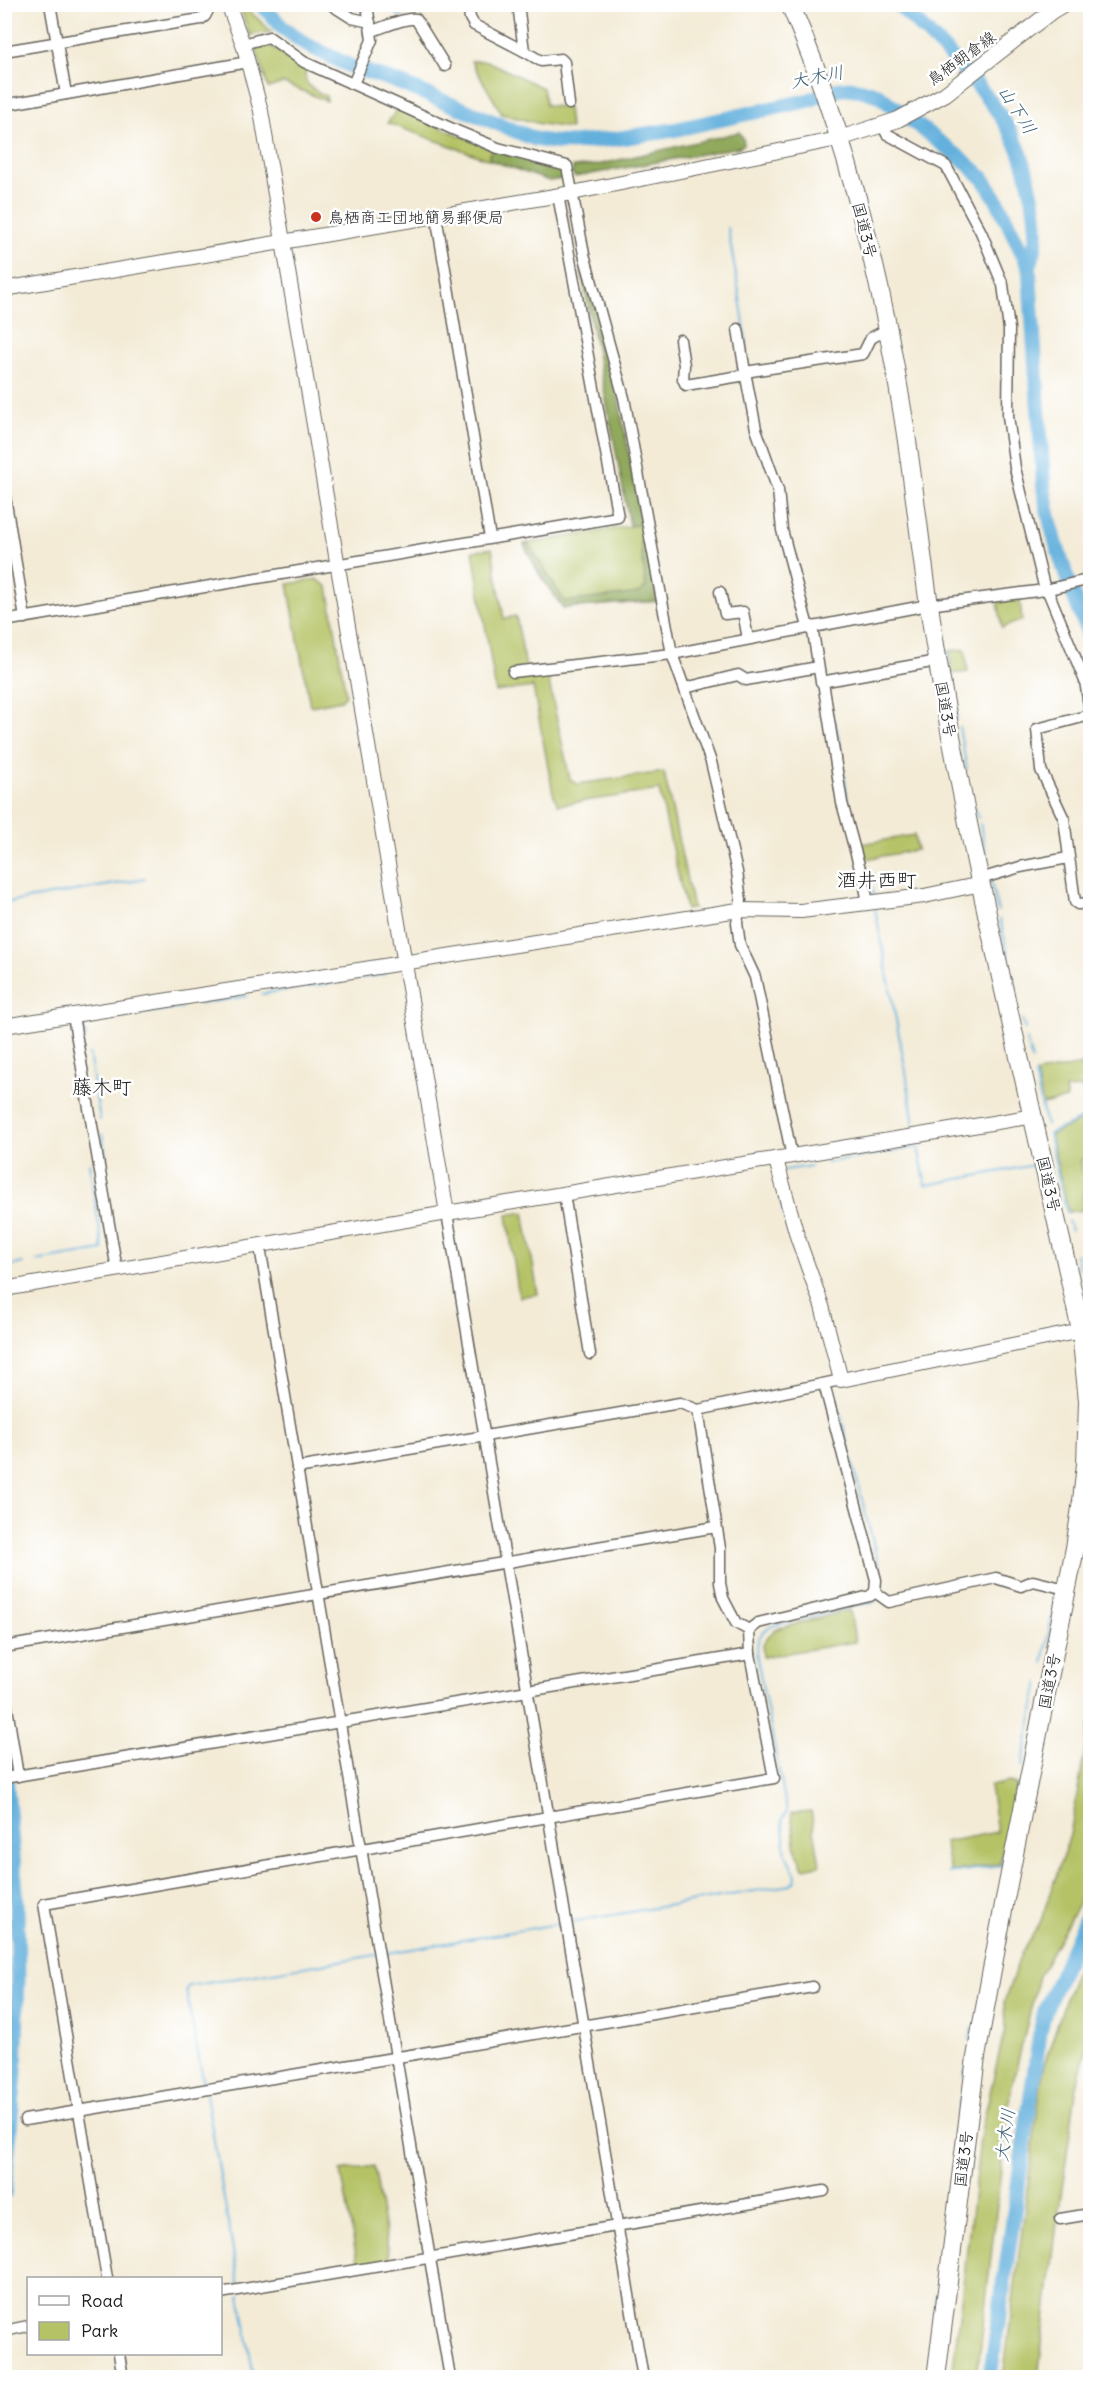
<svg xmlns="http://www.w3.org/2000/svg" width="1095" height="2382" viewBox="0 0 1095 2382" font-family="Delius,'Klee One',sans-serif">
	<rect width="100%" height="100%" fill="#fff"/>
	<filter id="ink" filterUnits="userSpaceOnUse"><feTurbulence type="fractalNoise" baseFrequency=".0167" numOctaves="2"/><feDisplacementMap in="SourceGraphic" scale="12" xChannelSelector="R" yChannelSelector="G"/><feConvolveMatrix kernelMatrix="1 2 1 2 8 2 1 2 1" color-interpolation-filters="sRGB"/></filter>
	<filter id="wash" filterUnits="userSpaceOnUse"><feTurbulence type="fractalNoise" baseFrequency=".008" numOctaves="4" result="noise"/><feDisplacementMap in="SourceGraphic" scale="24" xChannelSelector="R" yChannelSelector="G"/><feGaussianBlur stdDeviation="1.35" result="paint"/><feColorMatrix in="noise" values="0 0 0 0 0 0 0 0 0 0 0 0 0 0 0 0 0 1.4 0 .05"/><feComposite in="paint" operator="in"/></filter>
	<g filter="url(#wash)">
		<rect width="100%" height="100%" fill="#f3ebd6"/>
		<g fill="#b5c366" stroke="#687041" stroke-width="1.5">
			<polygon points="239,5 243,5 272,32 250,35"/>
			<path d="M262,44L270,46L306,68C302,85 312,89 326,96L327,101L283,83L268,88L256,48Z"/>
			<polygon points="471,61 487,61 543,88 546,105 568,108 570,128 541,124 502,114"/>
			<polygon points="398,109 494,150 489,154 490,160 387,123"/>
			<polygon points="642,524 657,601 563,608 538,572 524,544"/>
			<polygon points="492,548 504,619 516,616 526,668 546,669 570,779 577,784 664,772 693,908 686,910 659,790 558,805 553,793 533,687 496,692 473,551"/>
			<polygon points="317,579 328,587 346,695 341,700 310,706 288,584"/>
			<polygon points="1020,600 1022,620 1002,628 998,602"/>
			<polygon points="965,649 968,672 951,674 950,651"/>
			<polygon points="914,835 917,850 866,859 861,844"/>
			<polygon points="1083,1065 1084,1077 1090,1078 1090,1092 1083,1092 1082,1088 1065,1089 1067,1099 1042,1105 1036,1073"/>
			<polygon points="1082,1120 1090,1152 1090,1157 1081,1160 1082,1172 1090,1173 1090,1187 1084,1187 1082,1210 1068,1212 1050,1135"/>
			<polygon points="524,1212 538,1294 519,1297 507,1215"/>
			<path d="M850,1610L855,1642L763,1657C761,1643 765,1638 776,1629Z"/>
			<polygon points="1090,1722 1090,1860 1079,1902 1039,1976 1010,2093 977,2377 952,2377 981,2131 1005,2029 1004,2002 1021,1954 1040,1923 1070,1835"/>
			<polygon points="1009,1782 1016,1784 1000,1864 950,1872 944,1842 997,1832 990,1786"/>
			<polygon points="811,1811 820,1865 803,1868 796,1850 791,1813"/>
			<polygon points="1090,1942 1090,2035 1077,2085 1057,2223 1038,2377 1003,2378 1043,2068 1072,1980"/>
			<polygon points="374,2166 390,2261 358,2266 341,2171"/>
		</g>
		<g fill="#90a95b" stroke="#56623c" stroke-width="1.5">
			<polygon points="739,132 743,138 744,144 740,147 575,177 572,174 573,167 597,165"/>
			<polygon points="494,150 558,169 563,175 561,179 549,181 490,160 489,154"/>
			<polygon points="581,269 584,269 617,390 642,524 630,526"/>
			<polygon points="645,537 657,601 563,608 538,572 524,544 528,543 565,602 639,593 646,587 640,541"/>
		</g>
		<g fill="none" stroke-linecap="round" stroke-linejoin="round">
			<g stroke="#64b0dd" stroke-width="2">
				<polyline points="395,4 398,16 404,15"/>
				<polyline points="410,14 463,6"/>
				<path d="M728,228C734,269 744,311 747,352"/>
				<polyline points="948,650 949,672"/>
				<polyline points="821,652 827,676"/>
				<polyline points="951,682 957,719"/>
				<polyline points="834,720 839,739 848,802 874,896"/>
				<polyline points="959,727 967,769"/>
				<polyline points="974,805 978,818"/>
				<polyline points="980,824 989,870"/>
				<polyline points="991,882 998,911"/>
				<polyline points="4,903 145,879"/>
				<polyline points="875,908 907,1078 914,1126"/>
				<polyline points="1000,920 1009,959"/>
				<polyline points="1012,973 1017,997"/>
				<polyline points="262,994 385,974"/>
				<polyline points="199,1004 247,996"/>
				<polyline points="1022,1019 1025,1029"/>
				<polyline points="86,1038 84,1026 88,1022 182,1007"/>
				<polyline points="1027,1040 1032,1061"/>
				<polyline points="89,1053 100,1120"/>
				<polyline points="1035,1075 1046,1125"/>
				<polyline points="102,1134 106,1159"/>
				<polyline points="826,1163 918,1147 926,1185 1034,1165 1040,1191"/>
				<polyline points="785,1170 811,1166"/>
				<polyline points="780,1199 795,1255 804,1276"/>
				<polyline points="1067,1213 1049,1134 1090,1115"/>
				<polyline points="1068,1221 1071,1230"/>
				<polyline points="1076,1254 1079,1268"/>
				<polyline points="36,1261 103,1250 89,1163"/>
				<polyline points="4,1267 23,1263"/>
				<polyline points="834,1390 882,1578 882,1591"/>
				<polyline points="1078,1435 1079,1397"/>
				<polyline points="1077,1458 1077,1449"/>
				<polyline points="1043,1663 1057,1591"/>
				<polyline points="1022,1767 1039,1682"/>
				<polyline points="948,1873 1002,1866 1018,1785"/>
				<path d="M571,1922L790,1885L795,1881L796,1875L786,1855L782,1820L787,1811L756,1653C758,1638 760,1631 774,1625L876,1601L877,1598"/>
				<polyline points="382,1954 563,1923"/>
				<polyline points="970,2040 972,2028"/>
				<polyline points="964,2076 965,2070"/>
				<polyline points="204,2085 186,1990 189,1986 376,1955"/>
				<polyline points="206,2094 239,2286"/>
				<polyline points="958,2116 961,2094"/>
				<polyline points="944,2238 950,2190"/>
				<polyline points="938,2281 942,2252"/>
				<polyline points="240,2295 254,2378"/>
				<polyline points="935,2304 936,2295"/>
			</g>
			<g stroke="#64b0dd" stroke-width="15">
				<path d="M261,4L283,28L307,45L350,66L397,82L535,139L550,142L572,143L614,139L673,130L810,100L829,91L849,88L862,90L878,95L963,160L982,177L996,198L1029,267L1044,490C1052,542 1071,589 1090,638"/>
				<path d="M898,4C941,48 992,90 1018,147C1025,162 1028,179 1032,195C1037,220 1039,243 1029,267"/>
				<polyline points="4,1753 17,1904 18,1978 15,2073 4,2194"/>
				<polyline points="990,2378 1040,2033 1045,2010 1090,1908"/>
			</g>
		</g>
	</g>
	<g filter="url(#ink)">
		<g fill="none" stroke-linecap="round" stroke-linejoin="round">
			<defs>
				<g id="street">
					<polyline points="50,4 66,94"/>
					<polyline points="330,4 352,18 370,22"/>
					<polyline points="468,4 470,18 474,25 524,51 518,4"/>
					<path d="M371,31C383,28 405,17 416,19L445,66"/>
					<polyline points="243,44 269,37 304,62 457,131 498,148 567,166 584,254 624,398 672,654 711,762 737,872 741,900 737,923 740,945 755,977 792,1157"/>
					<polyline points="4,51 201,19 205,16 211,5"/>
					<polyline points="524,51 541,61 561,59 564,62 569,104"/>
					<polyline points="353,84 372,40 367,4"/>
					<polyline points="4,105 248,62"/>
					<polyline points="882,125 887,134 946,166 981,232 1003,285 1009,329 1008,416 1015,468 1045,590"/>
					<polyline points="436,215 490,538"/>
					<polyline points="738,329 745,372 863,354 871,338 888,329"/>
					<polyline points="680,340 684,365 683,379 686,385 746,375"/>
					<polyline points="745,372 756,429 778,490 782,530 808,627"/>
					<polyline points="4,491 25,618"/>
					<polyline points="1047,589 1085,681 1090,712"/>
					<polyline points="720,592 725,614 743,612 748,639"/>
					<polyline points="4,621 618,517 558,195"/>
					<polyline points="812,626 821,682 937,661"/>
					<polyline points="513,672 672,654 928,605 1045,590 1087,580 1089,580 1090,584"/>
					<polyline points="823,682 842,803 865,887 868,903"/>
					<polyline points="685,688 738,675 746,680 818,667"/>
					<polyline points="1090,715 1037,729 1041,770 1064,819 1075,902 1078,904 1090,903"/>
					<polyline points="980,879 1020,867 1068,858"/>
					<polyline points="73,1016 117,1270"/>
					<polyline points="564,1194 590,1354"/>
					<polyline points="447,1213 643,2378"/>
					<polyline points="260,1247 450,2378"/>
					<polyline points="824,1384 876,1580 875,1592"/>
					<polyline points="698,1410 720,1548 720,1583 723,1598 736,1623 749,1630"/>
					<polyline points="297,1468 680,1403 698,1410 841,1380"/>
					<polyline points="875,1592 889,1602 996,1578 1021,1586 1033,1581 1066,1589"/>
					<polyline points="749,1630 758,1623 870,1596 875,1592"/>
					<polyline points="4,1647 716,1527"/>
					<polyline points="4,1689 18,1776"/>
					<polyline points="4,1778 750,1654"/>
					<polyline points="25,2120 813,1987"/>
					<polyline points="1060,2219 1090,2214"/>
					<polyline points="107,2278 44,1904 774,1778 750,1654 749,1630"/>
					<polyline points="220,2293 824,2191"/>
					<polyline points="4,2331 28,2326"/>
					<polyline points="119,2354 123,2378"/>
				</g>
				<g id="secondary">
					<polyline points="210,4 228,6"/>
					<polyline points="228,4 243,44 261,111 447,1213"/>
					<polyline points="4,289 572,193 838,139"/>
					<polyline points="4,1026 738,910 801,911 924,896 981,884"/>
					<polyline points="776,1160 798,1239 822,1306 841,1380 1081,1331"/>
					<polyline points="4,1289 447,1213 1034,1116"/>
				</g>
				<polyline id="primary" points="838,139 897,120 945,94 1052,11 1064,4"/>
				<path id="highway" d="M790,4C845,133 880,270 902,409C916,493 923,578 938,663C973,870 1024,1075 1070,1280L1081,1331L1088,1401L1086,1464L1082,1501L1075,1548L1005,1899L976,2057L936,2378"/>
			</defs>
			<use href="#street" stroke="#67645d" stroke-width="13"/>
			<use href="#secondary" stroke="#67645d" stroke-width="16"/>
			<use href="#primary" stroke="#67645d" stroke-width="17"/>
			<use href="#highway" stroke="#67645d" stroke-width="20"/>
			<use href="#street" stroke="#fff" stroke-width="10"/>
			<use href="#secondary" stroke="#fff" stroke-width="14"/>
			<use href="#primary" stroke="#fff" stroke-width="15"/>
			<use href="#highway" stroke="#fff" stroke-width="18"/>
		</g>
	</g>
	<circle fill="#c8321e" stroke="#fff" stroke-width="2" cx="316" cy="217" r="6"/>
	<g text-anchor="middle" stroke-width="5" stroke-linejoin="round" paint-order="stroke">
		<g font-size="16" fill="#1c1c1c" stroke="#fff">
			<text transform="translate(961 58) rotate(-36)" y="6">鳥栖朝倉線</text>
			<text transform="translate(865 230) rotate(76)" y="6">国道3号</text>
			<text transform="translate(946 709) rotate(80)" y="6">国道3号</text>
			<text transform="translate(1049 1184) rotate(77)" y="6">国道3号</text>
			<text transform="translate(1049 1681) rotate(-79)" y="6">国道3号</text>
			<text transform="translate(963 2159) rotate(-83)" y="6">国道3号</text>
		</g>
		<g font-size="16" fill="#1c1c1c" stroke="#fff" text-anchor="start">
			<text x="328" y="223">鳥栖商工団地簡易郵便局</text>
		</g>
		<g font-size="18" font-style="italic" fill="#3c5f73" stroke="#fff">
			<text transform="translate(817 77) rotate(-11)" y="6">大木川</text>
			<text transform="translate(1017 110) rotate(58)" y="6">山下川</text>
			<text transform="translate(1005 2135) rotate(-82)" y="6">大木川</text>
		</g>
		<g font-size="20" fill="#1c1c1c" stroke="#fff">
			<text x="877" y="887">酒井西町</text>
			<text x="102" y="1094">藤木町</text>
		</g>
	</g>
	<rect width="1095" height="2382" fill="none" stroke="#fff" stroke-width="24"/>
	<rect x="27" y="2277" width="195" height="78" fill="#ffffff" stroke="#a4a4a4" stroke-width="1.5"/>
	<rect x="39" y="2296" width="30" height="9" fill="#ffffff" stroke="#a4a4a4" stroke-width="1.5"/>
	<text x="81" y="2307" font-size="18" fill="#1c1c1c">Road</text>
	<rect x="39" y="2322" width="30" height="18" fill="#b5c366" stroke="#a4a4a4" stroke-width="1.5"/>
	<text x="81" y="2337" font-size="18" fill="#1c1c1c">Park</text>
</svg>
